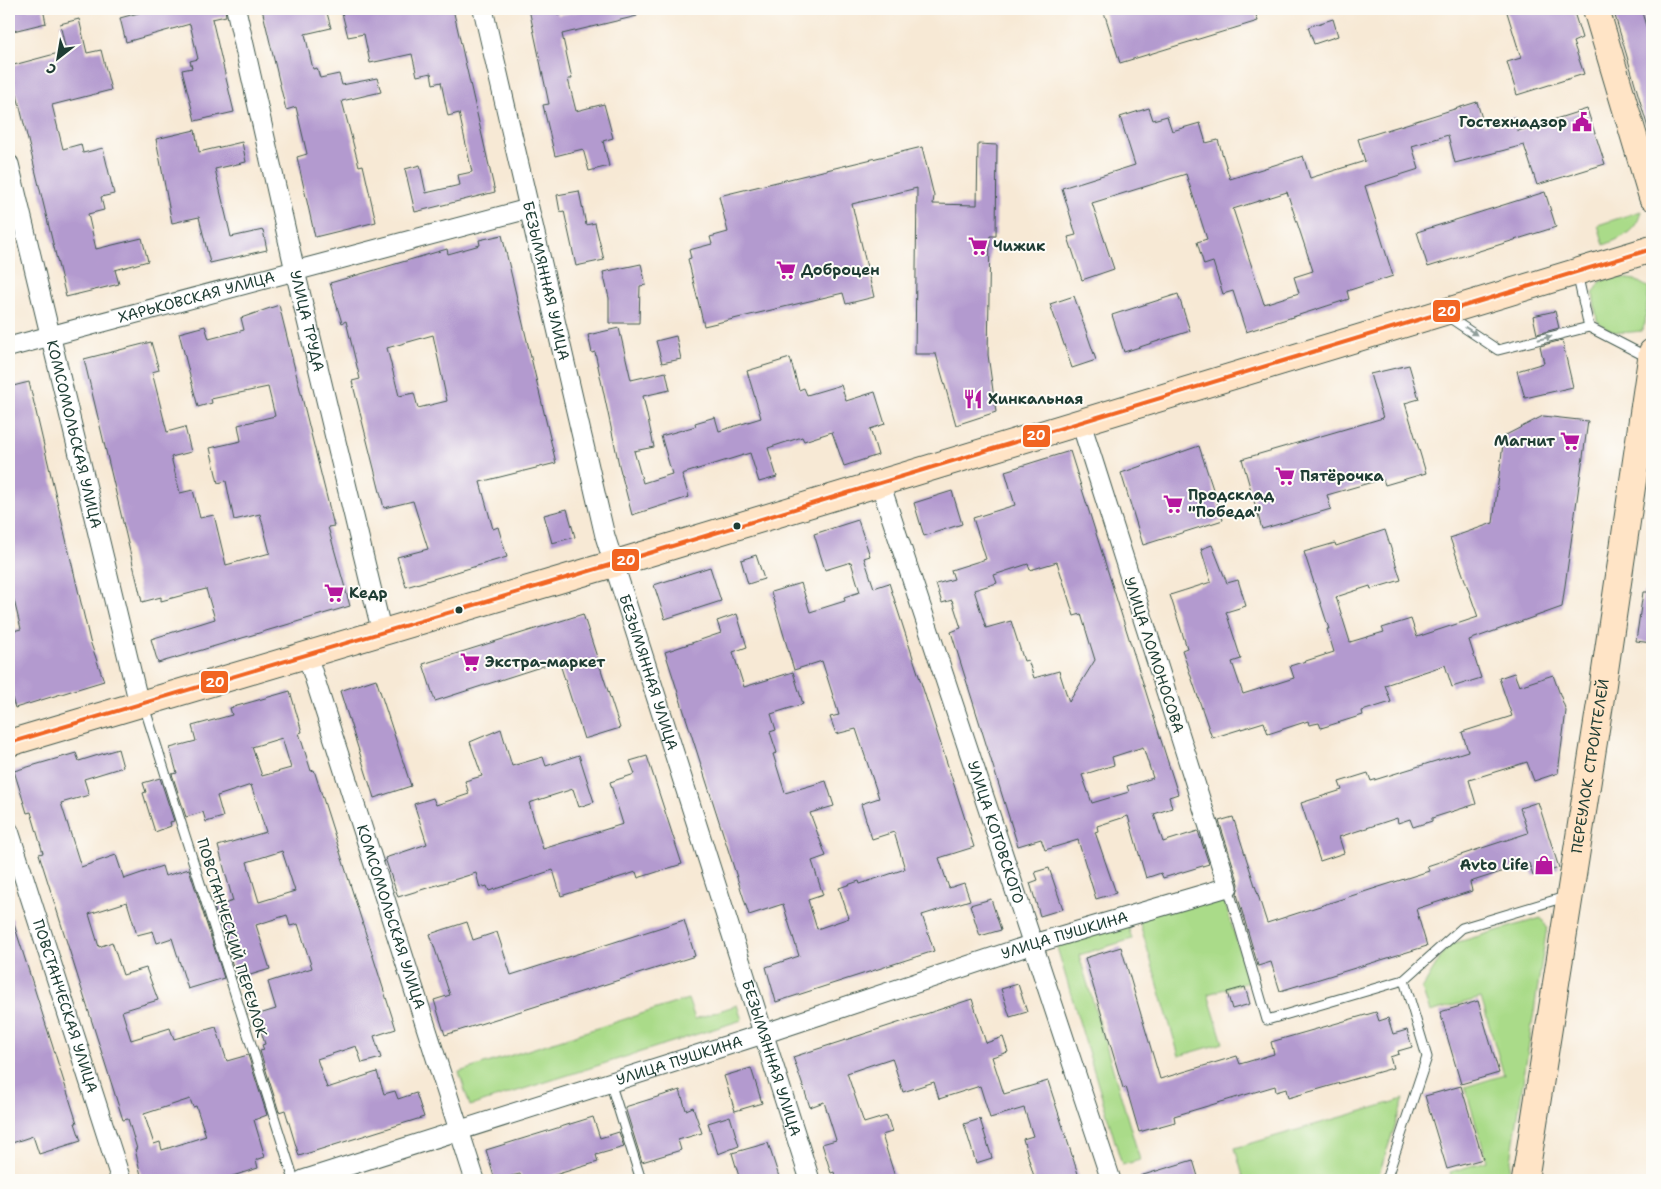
<svg xmlns="http://www.w3.org/2000/svg" width="1661" height="1189" viewBox="0 0 1661 1189" font-family="'Shantell Sans',sans-serif">
	<rect width="100%" height="100%" fill="#fdfcf7"/>
	<filter id="ink" filterUnits="userSpaceOnUse"><feTurbulence type="fractalNoise" baseFrequency=".02" numOctaves="2"/><feDisplacementMap in="SourceGraphic" scale="10" xChannelSelector="R" yChannelSelector="G"/><feConvolveMatrix kernelMatrix="1 2 1 2 8 2 1 2 1" color-interpolation-filters="sRGB"/></filter>
	<filter id="wash" filterUnits="userSpaceOnUse"><feTurbulence type="fractalNoise" baseFrequency=".0096" numOctaves="4" result="noise"/><feDisplacementMap in="SourceGraphic" scale="20" xChannelSelector="R" yChannelSelector="G"/><feGaussianBlur stdDeviation="1.12" result="paint"/><feColorMatrix in="noise" values="0 0 0 0 0 0 0 0 0 0 0 0 0 0 0 0 0 1.4 0 .05"/><feComposite in="paint" operator="in"/></filter>
	<g filter="url(#wash)">
		<rect width="100%" height="100%" fill="#f7e9d5"/>
		<g fill="#aadb89" stroke="#648c5e">
			<path d="M1641,211C1637,231 1622,238 1604,245L1598,225Z"/>
			<path d="M1616,277L1635,280L1649,288L1645,324L1641,331C1623,333 1609,335 1597,320L1593,294L1601,281Z"/>
			<polygon points="1222,893 1249,982 1208,994 1223,1043 1179,1056 1138,917"/>
			<polygon points="1541,918 1547,927 1508,1180 1452,1180 1450,1172 1487,1161 1465,1087 1504,1075 1481,998 1430,1012 1422,989 1448,945"/>
			<polygon points="1127,923 1132,939 1079,955 1140,1160 1122,1165 1056,944"/>
			<polygon points="688,999 695,1019 737,1005 742,1020 470,1106 459,1072"/>
			<polygon points="1404,1099 1377,1180 1244,1180 1235,1148"/>
		</g>
		<g id="blocks">
			<g fill="#b39acf" fill-rule="evenodd">
				<polygon points="22,9 43,9 46,23 9,32 9,12"/>
				<polygon points="153,9 225,9 226,16 212,19 234,112 195,121 182,70 192,68 190,61 198,59 190,24 126,42 120,18"/>
				<polygon points="262,9 326,9 331,28 305,34 313,69 317,68 320,78 339,74 342,85 377,78 381,92 342,101 359,166 363,165 376,222 315,237 297,157 307,154 296,107 286,110"/>
				<polygon points="359,9 453,9 495,192 415,212 405,169 420,165 426,193 460,185 458,175 472,172 459,113 448,116 441,82 433,84 431,73 417,76 412,54 370,63 364,34 348,37 342,13"/>
				<polygon points="529,9 557,9 558,15 594,9 637,9 637,16 562,34 572,79 568,79 576,111 604,104 613,138 603,141 609,166 589,171 583,149 555,156 543,105 549,104"/>
				<polygon points="1103,9 1254,9 1258,21 1120,63"/>
				<polygon points="1506,9 1573,9 1582,38 1573,42 1584,74 1517,95 1507,62 1521,58"/>
				<polygon points="1613,9 1641,9 1652,46 1652,128 1648,128"/>
				<polygon points="79,19 87,53 101,50 111,90 52,105 63,149 81,144 83,153 103,148 114,194 101,197 104,210 88,214 96,249 142,238 148,261 115,270 119,284 66,297 10,66 66,51 60,24"/>
				<polygon points="1333,19 1338,36 1314,44 1308,27"/>
				<path d="M1477,102L1484,125L1515,117L1518,131L1587,109L1605,164L1537,185L1524,145L1455,163L1448,135L1412,146L1419,169L1365,186L1393,276L1347,291L1349,299L1246,332L1233,291L1223,294L1213,262L1204,265L1197,242L1207,239L1186,174L1092,203L1114,269L1082,280L1068,237L1076,235L1062,188L1135,165L1120,117L1149,108L1153,120L1167,116L1172,131L1200,123L1206,143L1218,140L1230,179L1303,156L1310,178L1365,161L1358,139ZM1287,192L1313,271L1294,277L1299,293L1264,304L1233,209Z"/>
				<polygon points="195,130 199,152 242,142 246,162 215,169 231,237 263,230 267,250 210,263 199,217 172,223 156,139"/>
				<polygon points="978,144 997,145 996,236 990,236 988,355 996,412 956,425 936,354 915,354 917,188 852,204 874,297 846,304 843,293 704,326 688,259 691,258 689,250 712,244 710,237 728,232 719,196 922,147 934,196 933,204 977,205"/>
				<polygon points="579,191 586,225 595,223 604,260 576,266 564,211 560,212 557,195"/>
				<polygon points="1545,192 1556,227 1428,267 1417,232"/>
				<path d="M502,235L556,463L480,482L493,529L498,527L507,557L406,587L397,557L428,549L413,501L384,508L352,381L360,379L346,321L342,323L330,283L447,249L448,254L480,245L479,240ZM433,335L447,401L418,408L414,393L399,396L387,348Z"/>
				<polygon points="641,264 646,285 640,286 639,323 609,323 609,298 603,272"/>
				<polygon points="1178,294 1190,331 1124,352 1112,315"/>
				<polygon points="1074,296 1096,360 1072,368 1050,304"/>
				<polygon points="279,305 334,526 328,527 350,606 158,663 151,639 215,619 206,589 161,601 161,597 142,602 84,359 151,342 159,370 152,372 167,432 185,427 191,452 171,457 180,493 193,490 200,518 214,515 226,565 270,553 260,514 234,520 226,481 218,483 210,448 241,441 238,425 275,416 268,387 211,399 212,403 198,407 179,333 205,326 209,339 244,330 241,318"/>
				<polygon points="1555,311 1559,328 1537,334 1533,316"/>
				<polygon points="619,328 631,380 666,372 670,390 643,396 654,447 634,451 643,483 672,474 661,436 696,426 695,423 715,417 719,431 761,418 747,371 790,358 799,390 804,388 807,395 841,385 846,401 875,392 885,424 870,429 878,455 844,466 832,432 804,441 802,437 768,448 777,477 759,482 750,453 682,474 689,497 632,515 619,465 595,352 592,353 588,335"/>
				<polygon points="676,336 681,359 662,363 656,341"/>
				<polygon points="1562,340 1573,387 1525,398 1517,371 1544,363 1540,346"/>
				<polygon points="1409,365 1419,399 1405,403 1426,473 1385,485 1383,479 1327,495 1331,509 1262,529 1242,459 1383,418 1370,374"/>
				<polygon points="29,382 90,641 104,681 15,708 9,688 9,632 21,629 9,580 9,387"/>
				<polygon points="1543,416 1588,421 1562,607 1469,640 1481,678 1452,687 1445,665 1385,685 1391,702 1362,711 1363,715 1321,728 1319,723 1309,725 1308,721 1268,734 1264,722 1212,738 1182,650 1187,648 1170,595 1211,582 1201,549 1212,545 1227,583 1238,580 1246,606 1226,612 1241,659 1232,662 1243,694 1294,678 1290,666 1334,652 1327,629 1329,629 1304,552 1335,543 1336,546 1385,530 1401,580 1371,589 1370,586 1336,597 1350,642 1384,632 1382,628 1411,619 1417,637 1478,617 1450,538 1493,523 1504,436"/>
				<polygon points="1199,446 1223,520 1143,545 1121,473"/>
				<path d="M1070,451L1178,794L1169,797L1172,808L1154,814L1163,842L1198,831L1209,864L1163,878L1161,873L1146,878L1128,816L1097,826L1098,831L1095,832L1116,893L1096,899L1078,840L1045,850L1041,839L1018,846L951,632L961,628L952,600L942,603L936,584L954,579L951,570L986,559L973,518L1015,505L1005,471ZM1057,562L1074,616L1081,614L1095,660L1069,702L1059,671L1034,678L1028,660L1024,661L1011,621L986,628L974,590L997,583L994,575L1028,564L1030,570ZM1143,747L1153,778L1127,786L1129,792L1092,803L1082,775L1114,765L1112,757Z"/>
				<polygon points="952,491 962,524 924,536 914,503"/>
				<polygon points="567,509 575,537 552,543 544,515"/>
				<polygon points="858,520 870,556 864,558 874,588 889,583 974,847 939,858 949,888 964,883 970,900 922,915 934,951 776,1002 766,967 799,956 783,904 749,915 665,652 721,633 717,621 737,614 747,647 733,652 744,687 793,672 803,704 771,714 776,730 770,732 777,753 773,754 785,793 826,781 834,806 810,813 826,856 812,861 823,895 808,900 817,929 849,918 839,888 859,881 860,884 905,869 894,832 872,839 861,804 879,798 856,729 836,734 830,717 839,715 822,661 794,670 771,592 801,583 810,612 845,601 844,597 860,592 851,562 825,570 814,534"/>
				<polygon points="756,555 764,579 748,584 741,560"/>
				<polygon points="710,567 721,601 665,619 654,585"/>
				<polygon points="1643,592 1652,592 1652,643 1636,641"/>
				<polygon points="583,614 620,728 584,739 559,661 435,701 423,664"/>
				<polygon points="1514,673 1519,686 1553,675 1566,711 1558,773 1534,781 1527,762 1469,780 1476,804 1432,818 1432,821 1413,827 1410,819 1398,823 1397,818 1339,837 1344,853 1320,861 1301,803 1342,790 1339,782 1368,773 1371,781 1468,751 1462,732 1512,716 1499,678"/>
				<polygon points="376,679 411,786 374,798 340,691"/>
				<path d="M290,691L302,732L299,733L311,771L314,770L396,1029L374,1036L381,1058L362,1063L356,1046L317,1059L327,1088L377,1072L384,1094L395,1091L398,1099L416,1093L424,1117L299,1156L285,1110L279,1112L260,1051L264,1050L262,1045L265,1044L256,1015L276,1009L268,982L312,968L298,924L290,926L287,915L256,925L270,969L237,979L214,907L233,901L218,846L266,832L251,785L217,796L223,817L206,822L203,812L186,817L172,774L177,773L170,748L196,741L192,726L232,715L230,708ZM282,738L291,768L262,776L252,747ZM282,851L295,891L259,902L247,862Z"/>
				<polygon points="501,729 512,766 543,757 546,766 579,755 594,802 579,807 573,789 529,803 543,849 623,824 610,782 635,774 630,761 647,756 682,864 638,878 636,872 561,896 553,870 489,891 487,886 480,888 476,873 398,897 385,858 427,844 414,804 433,798 436,805 469,794 465,781 482,776 470,742"/>
				<path d="M118,749L123,767L84,779L89,795L61,803L81,867L116,855L124,879L162,866L165,876L189,869L224,978L188,989L172,938L157,943L153,931L137,935L127,902L89,914L99,947L112,942L123,975L146,968L158,1000L122,1011L131,1040L170,1028L174,1039L216,1027L227,1061L248,1055L267,1115L254,1120L265,1157L256,1160L258,1168L220,1180H142L135,1149H137L128,1119L123,1120L39,854L43,853L31,812L27,813L14,771L76,753L79,761ZM190,1099L193,1107L196,1106L206,1136L162,1150L160,1142L154,1144L144,1114Z"/>
				<polygon points="160,778 174,821 170,822 171,826 155,832 143,793 146,792 143,783"/>
				<polygon points="1538,802 1559,868 1533,876 1529,863 1470,882 1472,891 1416,909 1427,946 1280,991 1271,962 1258,966 1237,894 1239,884 1219,821 1233,817 1267,923 1429,871 1427,866 1528,833 1520,808"/>
				<polygon points="1049,868 1063,909 1040,916 1030,883 1038,880 1035,872"/>
				<polygon points="991,899 1001,930 980,936 970,905"/>
				<polygon points="12,918 77,1123 75,1123 81,1141 39,1154 33,1136 9,1144 9,919"/>
				<polygon points="684,920 695,956 445,1035 434,1000 450,995 430,934 467,922 473,940 497,932 511,975"/>
				<polygon points="1121,947 1160,1079 1237,1056 1240,1064 1274,1054 1271,1042 1376,1012 1379,1021 1388,1018 1393,1034 1407,1030 1412,1047 1398,1051 1399,1054 1390,1057 1393,1068 1288,1098 1286,1089 1276,1092 1275,1086 1174,1116 1175,1122 1139,1132 1126,1087 1123,1088 1085,958"/>
				<polygon points="1018,984 1027,1012 1010,1017 1001,989"/>
				<polygon points="1245,987 1250,1004 1232,1009 1227,992"/>
				<polygon points="972,999 986,1043 1003,1037 1008,1052 992,1057 1004,1094 1048,1081 1080,1180 1035,1180 1023,1139 1033,1136 1024,1108 990,1118 980,1086 939,1099 934,1082 903,1092 892,1058 847,1073 864,1123 887,1116 892,1132 882,1135 896,1180 836,1180 834,1172 831,1173 822,1144 836,1140 824,1102 810,1107 793,1057"/>
				<polygon points="1478,1001 1499,1073 1461,1084 1440,1012"/>
				<polygon points="751,1068 762,1103 735,1111 724,1076"/>
				<polygon points="1461,1086 1483,1159 1447,1169 1425,1096"/>
				<polygon points="680,1090 686,1110 693,1107 702,1133 678,1140 681,1150 642,1162 625,1107"/>
				<polygon points="730,1116 739,1146 718,1154 708,1123"/>
				<polygon points="593,1117 600,1138 619,1132 624,1147 596,1155 598,1162 538,1180 522,1180 520,1174 495,1180 486,1150"/>
				<polygon points="980,1119 992,1158 976,1163 964,1124"/>
				<polygon points="768,1143 780,1180 740,1180 732,1153"/>
				<polygon points="1193,1160 1199,1180 1141,1180 1140,1176"/>
			</g>
		</g>
	</g>
	<g filter="url(#ink)">
		<use href="#blocks" fill-opacity="0" stroke="#3f574c" stroke-width="1"/>
		<g fill="none" stroke-linecap="round" stroke-linejoin="round">
			<defs>
				<g id="lane">
					<polyline points="1577,273 1589,327"/>
					<polyline points="1447,316 1498,350 1589,327 1649,358"/>
					<polyline points="144,706 294,1180"/>
					<polyline points="1228,887 1267,1020 1404,980 1462,928 1565,897"/>
					<polyline points="610,1082 641,1180"/>
					<polyline points="1386,1180 1427,1057 1404,980"/>
				</g>
				<g id="street">
					<path id="s1" d="M236,9L295,271L382,633"/>
					<path id="s2" d="M483,9L605,536L810,1180"/>
					<path id="s3" d="M9,164L139,704"/>
					<path id="s4" d="M9,347L528,209"/>
					<path id="s5" d="M880,483L1111,1180"/>
					<path id="s6" d="M307,655L475,1180"/>
					<path id="s7" d="M9,831L121,1180"/>
					<path id="s8" d="M303,1180L763,1034L1033,944L1228,887L1081,423"/>
				</g>
				<g id="secondary">
					<polyline points="1596,9 1652,197"/>
					<polyline points="9,743 613,564 1652,249"/>
					<path id="s9" d="M1525,1180L1602,691L1652,352"/>
				</g>
			</defs>
			<use href="#lane" stroke="#3f574c" stroke-width="11"/>
			<use href="#street" stroke="#3f574c" stroke-width="21"/>
			<use href="#secondary" stroke="#3f574c" stroke-width="28"/>
			<use href="#lane" stroke="#fff" stroke-width="9"/>
			<use href="#street" stroke="#fff" stroke-width="19"/>
			<use href="#secondary" stroke="#ffe4c6" stroke-width="26"/>
			<defs>
				<polyline id="bus-1" points="9,743 613,564 1652,249"/>
			</defs>
			<use href="#bus-1" stroke="#fdfcf7" stroke-width="8"/>
			<use href="#bus-1" stroke="#f26522" stroke-width="4"/>
		</g>
		<defs><path id="oneway-solid" d="M-6-.8H1V-3.2L6.5 0L1 3.2V.8H-6Z" transform="scale(1.25)"/></defs>
		<g fill="#8f9e9a">
			<use href="#oneway-solid" transform="translate(1471 331) rotate(34)"/>
			<use href="#oneway-solid" transform="translate(1545 338) rotate(-14)"/>
		</g>
	</g>
	<defs>
		<symbol id="civic-bare" viewBox="-9 -9 18 18"><path d="M-.6-6.5H3V-4.5H.6V-3L4-1V1h2V6H-6V1h2V-1L-.6-3ZM-1.2 2.5V6h2.4V2.5Z" fill="#b5179e" stroke="#fdfcf7" stroke-width="2.5" paint-order="stroke"/></symbol>
		<symbol id="supermarket-bare" viewBox="-9 -9 18 18"><path d="M-6-5.5h2.5l.6 2H6L4.5 2H-2.5L-4.4-4H-6ZM-1.5 3.2a1.3 1.3 0 1 0 .1 0ZM3 3.2a1.3 1.3 0 1 0 .1 0Z" fill="#b5179e" stroke="#fdfcf7" stroke-width="2.5" paint-order="stroke"/></symbol>
		<symbol id="restaurant-bare" viewBox="-9 -9 18 18"><path d="M-5-6h1v4h1v-4h1v4h1v-4h1v5L-1.5 .5V6h-2V.5L-5-1ZM5-6V6H3V1.5H1.5Q1.5-4 5-6Z" fill="#b5179e" stroke="#fdfcf7" stroke-width="2.5" paint-order="stroke"/></symbol>
		<symbol id="shop-bare" viewBox="-9 -9 18 18"><path d="M-5-2.5h2.3a2.7 3.5 0 0 1 5.4 0H5L5.5 6h-11ZM-1.5-2.5h3a1.5 2.3 0 0 0-3 0Z" fill="#b5179e" stroke="#fdfcf7" stroke-width="2.5" paint-order="stroke"/></symbol>
	</defs>
	<g fill-rule="evenodd">
		<use href="#civic-bare" x="1568" y="108" width="28" height="28"/>
		<use href="#supermarket-bare" x="964" y="232" width="28" height="28"/>
		<use href="#supermarket-bare" x="772" y="256" width="28" height="28"/>
		<use href="#restaurant-bare" x="959" y="385" width="28" height="28"/>
		<use href="#supermarket-bare" x="1556" y="427" width="28" height="28"/>
		<use href="#supermarket-bare" x="1271" y="462" width="28" height="28"/>
		<use href="#supermarket-bare" x="1159" y="490" width="28" height="28"/>
		<use href="#supermarket-bare" x="320" y="579" width="28" height="28"/>
		<use href="#supermarket-bare" x="456" y="648" width="28" height="28"/>
		<use href="#shop-bare" x="1530" y="851" width="28" height="28"/>
	</g>
	<g fill="#1f3d34" stroke="#fdfcf7" stroke-width="2">
		<circle cx="737" cy="526" r="4.5"/>
		<circle cx="459" cy="610" r="4.5"/>
	</g>
	<g text-anchor="middle" stroke-width="4" stroke-linejoin="round" paint-order="stroke">
		<g font-size="15" font-weight="bold" fill="#1f3d34" stroke="#fdfcf7" text-anchor="start">
			<text x="1567" y="127" text-anchor="end">Гостехнадзор</text>
			<text x="993" y="251">Чижик</text>
			<text x="801" y="275">Доброцен</text>
			<text x="988" y="404">Хинкальная</text>
			<text x="1555" y="446" text-anchor="end">Магнит</text>
			<text x="1300" y="481">Пятёрочка</text>
			<text x="1188" y="500">Продсклад<tspan x="1188" dy="17">"Победа"</tspan></text>
			<text x="349" y="598">Кедр</text>
			<text x="485" y="667">Экстра-маркет</text>
			<text x="1529" y="870" text-anchor="end">Avto Life</text>
		</g>
		<g font-size="15" fill="#1f3d34" stroke="#fdfcf7">
			<text dy="5" stroke="none"><textPath href="#s2" startOffset="279">БЕЗЫМЯННАЯ УЛИЦА</textPath></text>
			<text dy="5" stroke="none"><textPath href="#s4" startOffset="194">ХАРЬКОВСКАЯ УЛИЦА</textPath></text>
			<text dy="5" stroke="none"><textPath href="#s1" startOffset="320">УЛИЦА ТРУДА</textPath></text>
			<text dy="5" stroke="none"><textPath href="#s3" startOffset="278">КОМСОМОЛЬСКАЯ УЛИЦА</textPath></text>
			<text transform="translate(1154 655) rotate(72)" y="5">УЛИЦА ЛОМОНОСОВА</text>
			<text dy="5" stroke="none"><textPath href="#s2" startOffset="684">БЕЗЫМЯННАЯ УЛИЦА</textPath></text>
			<text dy="5" stroke="none"><textPath href="#s9" startOffset="419">ПЕРЕУЛОК СТРОИТЕЛЕЙ</textPath></text>
			<text dy="5" stroke="none"><textPath href="#s5" startOffset="368">УЛИЦА КОТОВСКОГО</textPath></text>
			<text dy="5" stroke="none"><textPath href="#s6" startOffset="275">КОМСОМОЛЬСКАЯ УЛИЦА</textPath></text>
			<text dy="5" stroke="none"><textPath href="#s8" startOffset="800">УЛИЦА ПУШКИНА</textPath></text>
			<text transform="translate(232 938) rotate(73)" y="5">ПОВСТАНЧЕСКИЙ ПЕРЕУЛОК</text>
			<text dy="5" stroke="none"><textPath href="#s7" startOffset="184">ПОВСТАНЧЕСКАЯ УЛИЦА</textPath></text>
			<text dy="5" stroke="none"><textPath href="#s2" startOffset="1089">БЕЗЫМЯННАЯ УЛИЦА</textPath></text>
			<text dy="5" stroke="none"><textPath href="#s8" startOffset="395">УЛИЦА ПУШКИНА</textPath></text>
		</g>
	</g>
	<g stroke="#fdfcf7" stroke-width="2">
		<rect x="1432" y="299" width="29" height="24" rx="5" fill="#f26522"/>
		<rect x="1022" y="424" width="29" height="24" rx="5" fill="#f26522"/>
		<rect x="611" y="548" width="29" height="24" rx="5" fill="#f26522"/>
		<rect x="200" y="670" width="29" height="24" rx="5" fill="#f26522"/>
	</g>
	<g font-size="14" text-anchor="middle" font-weight="bold" fill="#fff">
		<text x="1447" y="316">20</text>
		<text x="1036" y="440">20</text>
		<text x="626" y="565">20</text>
		<text x="215" y="687">20</text>
	</g>
	<rect width="1661" height="1189" fill="none" stroke="#fdfcf7" stroke-width="30"/>
	<g transform="translate(58 58) rotate(211)" stroke="#fdfcf7" stroke-width="4" paint-order="stroke">
	<path d="M0-4L9 19L0 12L-9 19Z" fill="#1f3d34"/>
	<text y="-8" font-size="14" font-weight="bold" text-anchor="middle" fill="#1f3d34">С</text>
	</g>
</svg>
